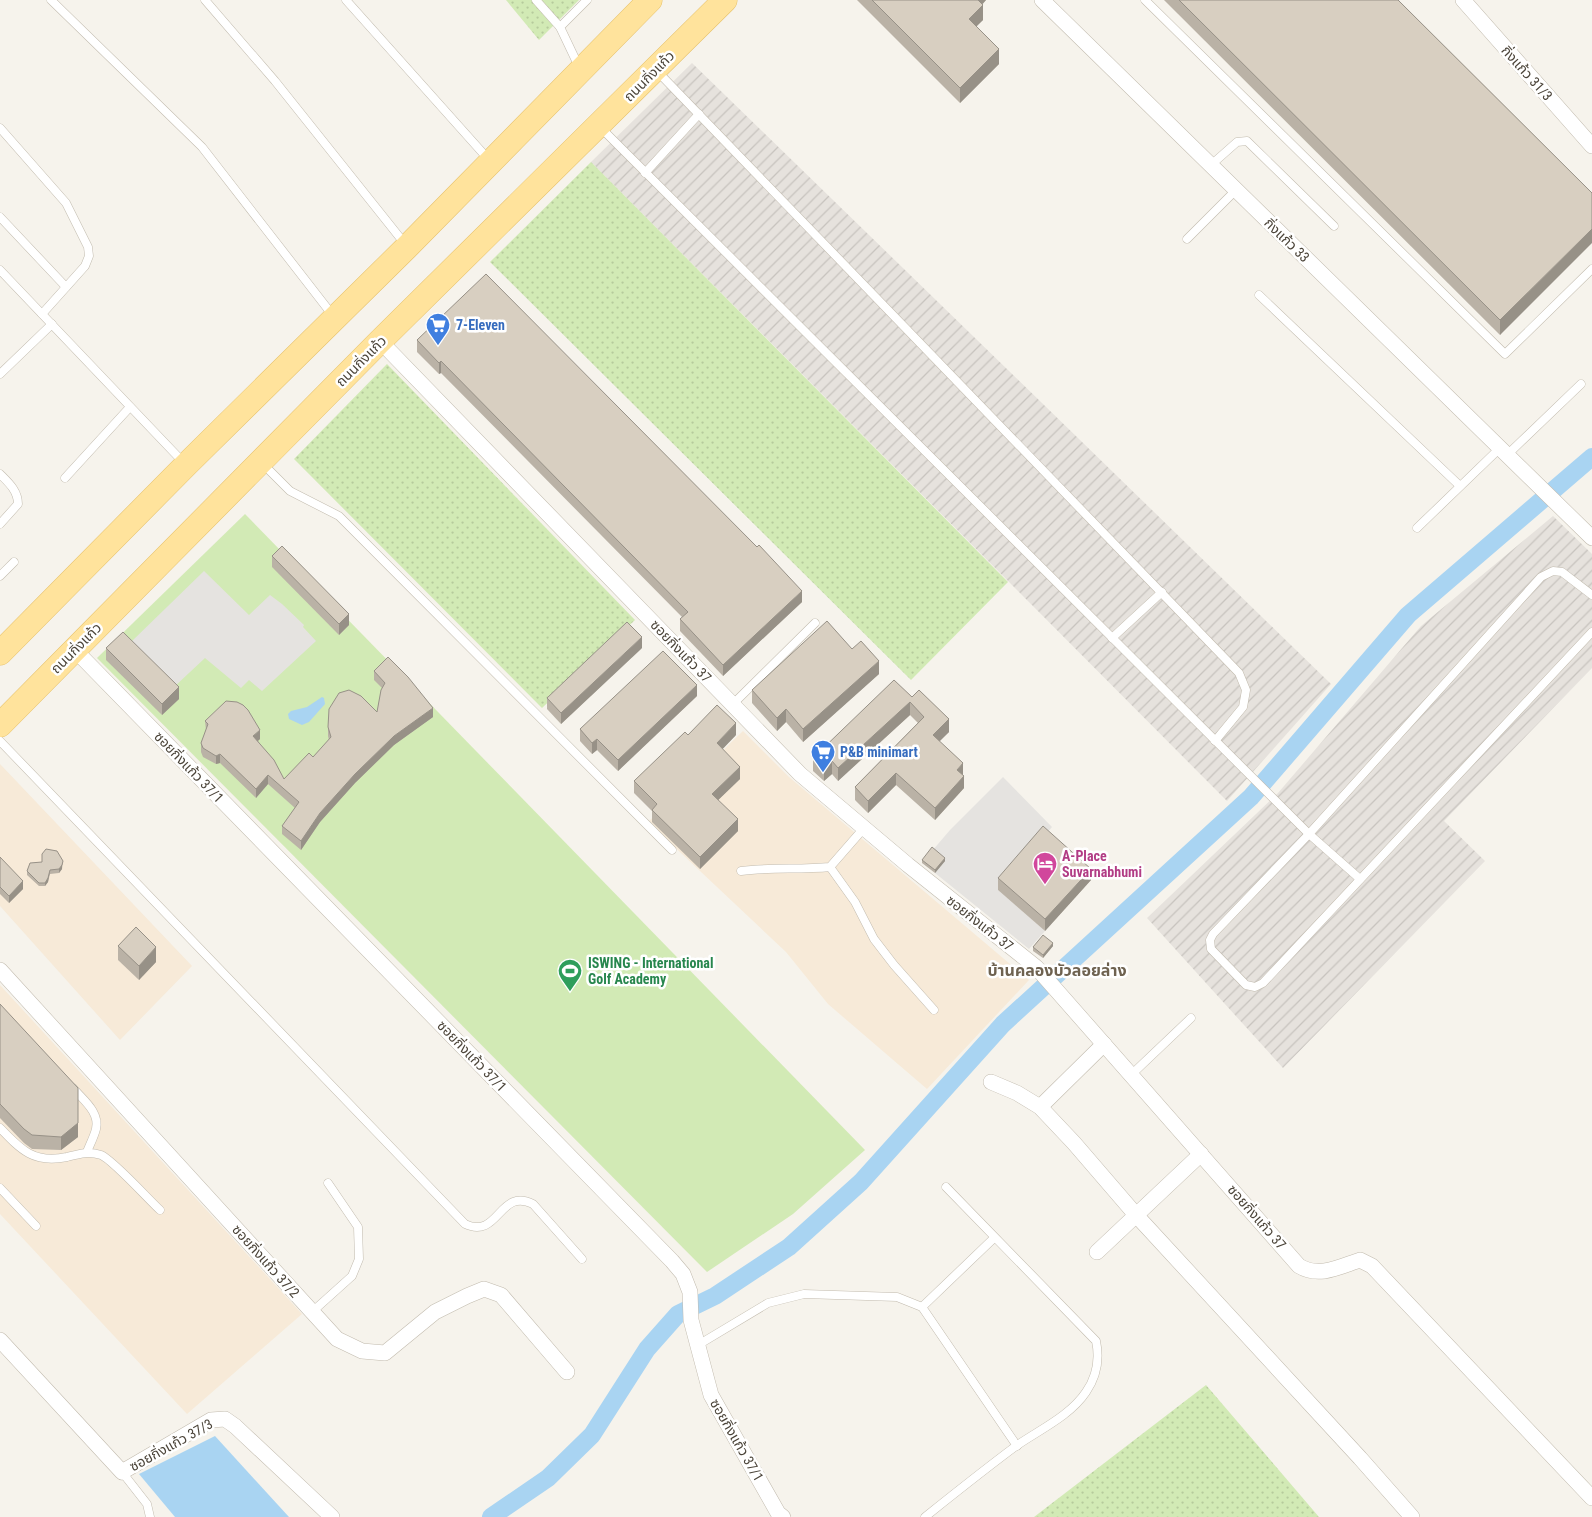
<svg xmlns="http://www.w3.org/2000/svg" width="1592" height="1517" viewBox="0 0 1592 1517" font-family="'Roboto Condensed','Noto Sans Thai',sans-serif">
	<defs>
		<pattern id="industrial-furrows" width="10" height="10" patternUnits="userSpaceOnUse" patternTransform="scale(1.25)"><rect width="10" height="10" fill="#e6e2dd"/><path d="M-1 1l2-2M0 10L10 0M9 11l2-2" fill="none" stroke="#c7c3be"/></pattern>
		<pattern id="grass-dots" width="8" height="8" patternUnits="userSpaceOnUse" patternTransform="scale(1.25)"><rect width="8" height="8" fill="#d2eab5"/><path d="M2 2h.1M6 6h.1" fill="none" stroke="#b6ca9c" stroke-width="1.8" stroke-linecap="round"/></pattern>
	</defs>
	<rect width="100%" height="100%" fill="#f6f3ec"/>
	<g fill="#f7ead8">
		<polygon points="743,731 789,777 1029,980 927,1089 828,1004 786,952 648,822"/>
		<polygon points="0,764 192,966 120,1040 0,906"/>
		<polygon points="0,985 302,1314 187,1414 0,1214"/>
	</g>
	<g fill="url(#industrial-furrows)">
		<polygon points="692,63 1331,684 1227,801 591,162"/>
		<polygon points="1553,516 1592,554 1592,668 1444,821 1485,861 1283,1068 1147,918 1278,793 1421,626"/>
	</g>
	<g fill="url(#grass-dots)">
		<polygon points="506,0 579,0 539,40"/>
		<polygon points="591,162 1008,582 911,680 490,262"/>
		<polygon points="387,364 635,620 542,708 294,459"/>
		<polygon points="1206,1385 1319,1517 1034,1517"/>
	</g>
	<polygon fill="#d2eab5" points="245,514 865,1150 793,1214 707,1272 97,658"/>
	<g fill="#e5e3e0">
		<polygon points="204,571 249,615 270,595 282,604 304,625 303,627 316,641 262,691 249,680 241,688 205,658 174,687 131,642"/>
		<polygon points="1003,777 1052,827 998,890 1045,931 1029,949 935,873 932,851 950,830"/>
	</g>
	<g fill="#a9d4f2">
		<polygon points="322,697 324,698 325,704 309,722 302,725 289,719 288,714 291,711 307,707"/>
		<polygon points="215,1436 289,1517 175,1517 139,1474"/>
	</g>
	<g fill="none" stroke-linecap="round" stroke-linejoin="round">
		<polyline stroke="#a9d4f2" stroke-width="18" points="491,1517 548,1478 592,1435 647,1349 678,1314 715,1296 789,1247 861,1182 1003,1024 1251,797 1408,615 1592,457"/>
		<defs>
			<g id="service">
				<polyline points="51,0 202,147 334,317"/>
				<polyline points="205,0 275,81 405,244"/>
				<polyline points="346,0 489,160"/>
				<polyline points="536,0 560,27"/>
				<polyline points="1145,0 1505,354 1592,269"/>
				<polyline points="580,69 560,27 587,0"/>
				<polyline points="656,70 1239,673 1246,690 1243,707 1215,741"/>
				<polyline points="599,126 1309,834 1360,879"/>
				<polyline points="0,128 66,203 88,247 89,256 85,266 42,314"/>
				<polyline points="1211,165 1237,142 1247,141 1334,226"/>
				<polyline points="645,173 699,114"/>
				<polyline points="0,217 66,287"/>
				<polyline points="1187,239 1236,190"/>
				<polyline points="0,270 184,463"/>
				<polyline points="1259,295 1460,486"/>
				<polyline points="0,374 52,324"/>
				<polyline points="1507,455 1581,384"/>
				<polyline points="262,463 290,491 339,516 672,850"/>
				<path d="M0,474C9,483 18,491 18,504L0,524"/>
				<polyline points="65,478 130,407"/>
				<polyline points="1417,528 1500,448"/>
				<polyline points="0,576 14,562"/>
				<polyline points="1592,595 1562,572 1553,571 1541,577 1309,834 1213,934 1210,940 1211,949 1246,985 1255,987 1263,983 1592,632"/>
				<polyline points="1112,638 1162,592"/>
				<polyline points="733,704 815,623"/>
				<path d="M0,741L465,1224C499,1240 499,1187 533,1204L582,1259"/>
				<polyline points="830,867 855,902 874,939 894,965 934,1010"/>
				<path d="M741,871C771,867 800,870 830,867L864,828"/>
				<polyline points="1131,1075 1191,1018"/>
				<path d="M73,1088C83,1100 100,1112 96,1129C94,1137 90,1144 87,1152"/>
				<path d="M0,1128C21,1150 34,1164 67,1157C79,1154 88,1151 101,1155C112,1159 149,1200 160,1210"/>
				<polyline points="0,1188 36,1226"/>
				<polyline points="922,1307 994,1238"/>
				<polyline points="312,1312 352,1276 359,1259 358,1227 328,1183"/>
				<polyline points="698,1345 768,1303 804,1294 897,1297 922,1307 1017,1446"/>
				<polyline points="122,1472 147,1504 150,1517"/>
				<path d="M925,1517C955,1493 985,1469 1016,1446C1039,1430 1070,1416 1086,1392C1097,1376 1100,1360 1096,1341L946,1187"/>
			</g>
			<g id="minor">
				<polyline points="1042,0 1592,538"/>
				<polyline points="1463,0 1592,146"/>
				<path d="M380,341L800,774L908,865L1036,967L1299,1266C1319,1278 1339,1267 1360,1260L1372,1266L1592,1498"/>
				<polyline points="74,649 672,1261 683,1274 690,1292 691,1320 711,1395 778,1513 783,1517"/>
				<polyline points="0,970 337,1339 362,1351 385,1353 435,1312 467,1296 484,1289 501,1295 567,1372"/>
				<polyline points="991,1082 1017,1093 1040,1107 1074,1143 1136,1215 1360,1458 1412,1517"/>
				<polyline points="1040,1107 1104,1044"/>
				<polyline points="1097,1252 1201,1154"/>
				<polyline points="0,1340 122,1472 211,1420 225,1419 235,1426 332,1517"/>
			</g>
			<g id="primary">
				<polyline points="0,653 186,465 407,247 650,0"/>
				<polyline points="0,725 380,341 725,0"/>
			</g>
		</defs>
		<use href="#service" stroke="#c2bbae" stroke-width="9"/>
		<use href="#minor" stroke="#c2bbae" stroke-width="16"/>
		<use href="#primary" stroke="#e6c16a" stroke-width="25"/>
		<use href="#service" stroke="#fff" stroke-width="8"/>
		<use href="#minor" stroke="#fff" stroke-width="15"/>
		<use href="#primary" stroke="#ffe39c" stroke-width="24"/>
	</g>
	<g fill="#bab2a6">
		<polygon points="857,0 986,0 982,5 983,20 976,26 999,64 960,103"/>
		<polygon points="1164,0 1398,0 1592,193 1500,335"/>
		<polygon points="417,340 802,602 723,676 680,631 680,619 682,617 441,373 439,374 417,352"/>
		<polygon points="272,556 349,625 339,635 272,567"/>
		<polygon points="106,648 179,699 162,715 106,660"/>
		<polygon points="642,648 561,724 547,709 547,698"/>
		<polygon points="852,649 879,674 803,742 786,722 777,731 752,703 752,690"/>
		<polygon points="374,671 433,717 394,745 355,783 320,822 301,850 282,834 282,826 295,808 268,784 256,798 220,763 216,764 203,757 201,752 201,743 206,730 205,721 260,739 258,741 284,779 313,757 329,740 328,736 328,727 377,712 382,688 374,680"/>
		<polygon points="697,696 618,771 597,750 592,754 580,741 580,729"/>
		<polygon points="912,697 949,732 939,741 963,775 964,788 935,820 896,785 868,813 855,800 855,787 918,723 910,715 838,781 832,774 824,781 813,771 813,758"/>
		<polygon points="736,735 722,749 740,779 718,800 738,831 700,869 652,822 652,811 634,793 634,781"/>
		<polygon points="0,857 23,889 9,903 0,894"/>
		<polygon points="922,860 945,861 935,873 922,863"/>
		<polygon points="63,861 62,869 59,873 50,874 48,882 45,886 39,886 27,875 27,871 42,862"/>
		<polygon points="998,878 1091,880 1045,931 998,890"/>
		<polygon points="118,946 156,962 139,980 118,960"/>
		<polygon points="1053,946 1043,958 1033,951 1033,947"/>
		<polygon points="0,1004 78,1137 61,1150 32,1149 24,1143 0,1118"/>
	</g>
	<g fill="#979187">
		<polygon points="975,0 986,0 975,12"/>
		<polygon points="983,5 983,20 969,34 969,19"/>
		<polygon points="999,49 999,64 960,103 960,88"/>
		<polygon points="1592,229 1592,243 1500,335 1500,320"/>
		<polygon points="441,361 441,373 439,374 439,363"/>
		<polygon points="802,591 802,602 723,676 723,665"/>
		<polygon points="349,614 349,625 339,635 339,624"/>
		<polygon points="642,637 642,648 561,724 561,713"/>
		<polygon points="879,661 879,674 803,742 803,729"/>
		<polygon points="697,685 697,696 618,771 618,760"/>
		<polygon points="179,687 179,699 162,715 162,704"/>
		<polygon points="910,702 910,715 838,781 838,768"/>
		<polygon points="433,708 433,717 394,745 355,783 320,822 301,850 301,841 320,813 355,774 394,736"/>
		<polygon points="786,709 786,722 777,731 777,718"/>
		<polygon points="949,719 949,732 933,748 933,735"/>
		<polygon points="736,723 736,735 717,755 717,743"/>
		<polygon points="260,730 260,739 253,745 253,736"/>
		<polygon points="597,739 597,750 592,754 592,743"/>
		<polygon points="220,754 220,763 216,764 216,756"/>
		<polygon points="832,761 832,774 824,781 824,769"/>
		<polygon points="963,763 963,776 957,770"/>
		<polygon points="740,767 740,779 712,806 712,794"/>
		<polygon points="896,773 896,785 868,813 868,801"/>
		<polygon points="268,775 268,784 256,798 256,789"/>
		<polygon points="964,776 964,788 935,820 935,808"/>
		<polygon points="738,819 738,831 700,869 700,857"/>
		<polygon points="945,858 945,861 935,873 935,870"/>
		<polygon points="62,865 62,869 59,873 59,869"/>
		<polygon points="1091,869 1091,880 1045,931 1045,919"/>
		<polygon points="50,870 48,882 45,886 45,883"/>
		<polygon points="23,881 23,889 9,903 9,896"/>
		<polygon points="1053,943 1053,946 1043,958 1043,955"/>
		<polygon points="156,947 156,962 139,980 139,966"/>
		<polygon points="78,1088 78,1137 61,1150 61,1137"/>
	</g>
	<g fill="#d8cfc1" stroke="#979187">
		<polygon points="872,0 978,0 983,5 969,19 999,49 960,88"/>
		<polygon points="1179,0 1398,0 1592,193 1592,229 1500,320"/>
		<polygon points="486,274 757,547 759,545 802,591 723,665 680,619 688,612 441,361 439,363 417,340"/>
		<polygon points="282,546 349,614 339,624 272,556"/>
		<polygon points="827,621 852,649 861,641 879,661 803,729 786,709 777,718 752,690"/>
		<polygon points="627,622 642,637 561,713 547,698"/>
		<polygon points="123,632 179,687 162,704 106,648"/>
		<polygon points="663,651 697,685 618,760 597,739 592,743 580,729"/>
		<polygon points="388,657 408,677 433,708 394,736 355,774 320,813 301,841 282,826 299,802 268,775 256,789 220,754 216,756 203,748 201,743 208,724 205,721 226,701 237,702 243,705 248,710 260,730 253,736 274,760 284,779 309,753 313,757 331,737 328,727 329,709 339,693 349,690 361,696 377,712 381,690 385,683 374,671"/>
		<polygon points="894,680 912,697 919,690 949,719 933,735 963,763 957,770 964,776 935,808 896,773 868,801 855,787 924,717 910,702 838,768 832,761 824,769 813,758"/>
		<polygon points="717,705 736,723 717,743 740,767 712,794 738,819 700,857 652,810 657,804 634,781 685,732 688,735"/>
		<polygon points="1043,826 1091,869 1045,919 998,878"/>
		<polygon points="932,847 945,858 935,870 922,860"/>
		<polygon points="46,849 57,851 63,861 62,865 59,869 50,870 48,878 45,883 39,883 27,871 30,863 42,862 42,854"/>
		<polygon points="0,857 23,881 9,896 0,887"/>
		<polygon points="136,927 156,947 139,966 118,946"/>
		<polygon points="1043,935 1053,943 1043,955 1033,947"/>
		<polygon points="0,1004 78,1088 78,1123 61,1137 32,1135 24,1129 0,1104"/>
	</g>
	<defs>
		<symbol id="supermarket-pin" viewBox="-11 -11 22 30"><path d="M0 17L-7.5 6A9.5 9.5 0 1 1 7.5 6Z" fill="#3f7fe0" stroke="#fff"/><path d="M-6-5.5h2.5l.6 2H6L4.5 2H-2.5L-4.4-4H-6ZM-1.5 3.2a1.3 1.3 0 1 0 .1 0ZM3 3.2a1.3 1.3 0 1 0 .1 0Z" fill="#fff"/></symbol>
		<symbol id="hotel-pin" viewBox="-11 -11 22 30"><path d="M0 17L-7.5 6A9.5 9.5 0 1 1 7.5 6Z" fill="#d1479c" stroke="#fff"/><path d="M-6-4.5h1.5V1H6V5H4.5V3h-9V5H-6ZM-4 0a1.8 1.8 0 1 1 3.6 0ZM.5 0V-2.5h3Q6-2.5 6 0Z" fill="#fff"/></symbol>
		<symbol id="stadium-pin" viewBox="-11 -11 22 30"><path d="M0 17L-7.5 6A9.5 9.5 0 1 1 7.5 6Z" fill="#2e9e5b" stroke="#fff"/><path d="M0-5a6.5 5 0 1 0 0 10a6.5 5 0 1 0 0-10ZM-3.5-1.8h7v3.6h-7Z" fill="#fff"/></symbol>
	</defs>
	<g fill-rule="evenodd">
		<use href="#supermarket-pin" x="424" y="311" width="28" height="38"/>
		<use href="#supermarket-pin" x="809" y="738" width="28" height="38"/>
		<use href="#hotel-pin" x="1031" y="850" width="28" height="38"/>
		<use href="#stadium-pin" x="556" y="957" width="28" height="38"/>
	</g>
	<g text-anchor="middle" stroke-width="5" stroke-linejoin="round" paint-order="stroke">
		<g font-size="14" fill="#4b4439" stroke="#fff">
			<text transform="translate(1527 73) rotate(48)" y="5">กิ่งแก้ว 31/3</text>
			<text transform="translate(649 76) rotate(-45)" y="5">ถนนกิ่งแก้ว</text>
			<text transform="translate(1287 240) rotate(44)" y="5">กิ่งแก้ว 33</text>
			<text transform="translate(361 361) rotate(-45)" y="5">ถนนกิ่งแก้ว</text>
			<text transform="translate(76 648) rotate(-45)" y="5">ถนนกิ่งแก้ว</text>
			<text transform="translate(681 651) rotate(46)" y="5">ซอยกิ่งแก้ว 37</text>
			<text transform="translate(189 767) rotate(46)" y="5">ซอยกิ่งแก้ว 37/1</text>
			<text transform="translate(980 923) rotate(38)" y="5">ซอยกิ่งแก้ว 37</text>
			<text transform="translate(472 1056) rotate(46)" y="5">ซอยกิ่งแก้ว 37/1</text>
			<text transform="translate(1257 1217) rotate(49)" y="5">ซอยกิ่งแก้ว 37</text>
			<text transform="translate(266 1261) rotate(48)" y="5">ซอยกิ่งแก้ว 37/2</text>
			<text transform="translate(737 1440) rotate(60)" y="5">ซอยกิ่งแก้ว 37/1</text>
			<text transform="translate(171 1445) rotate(-29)" y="5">ซอยกิ่งแก้ว 37/3</text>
		</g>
		<g font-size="14" font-weight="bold" fill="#366cbe" stroke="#fff" text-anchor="start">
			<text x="456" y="330">7-Eleven</text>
			<text x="840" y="757">P&amp;B minimart</text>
		</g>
		<g font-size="14" font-weight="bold" fill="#b23c85" stroke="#fff" text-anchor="start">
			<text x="1062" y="861">A-Place<tspan x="1062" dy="16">Suvarnabhumi</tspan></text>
		</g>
		<g font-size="14" font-weight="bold" fill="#27864d" stroke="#fff" text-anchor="start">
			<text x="588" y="968">ISWING - International<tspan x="588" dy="16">Golf Academy</tspan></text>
		</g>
		<g font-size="16" font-weight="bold" fill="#6e6250" stroke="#fff">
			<text x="1057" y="976">บ้านคลองบัวลอยล่าง</text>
		</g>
	</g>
</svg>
